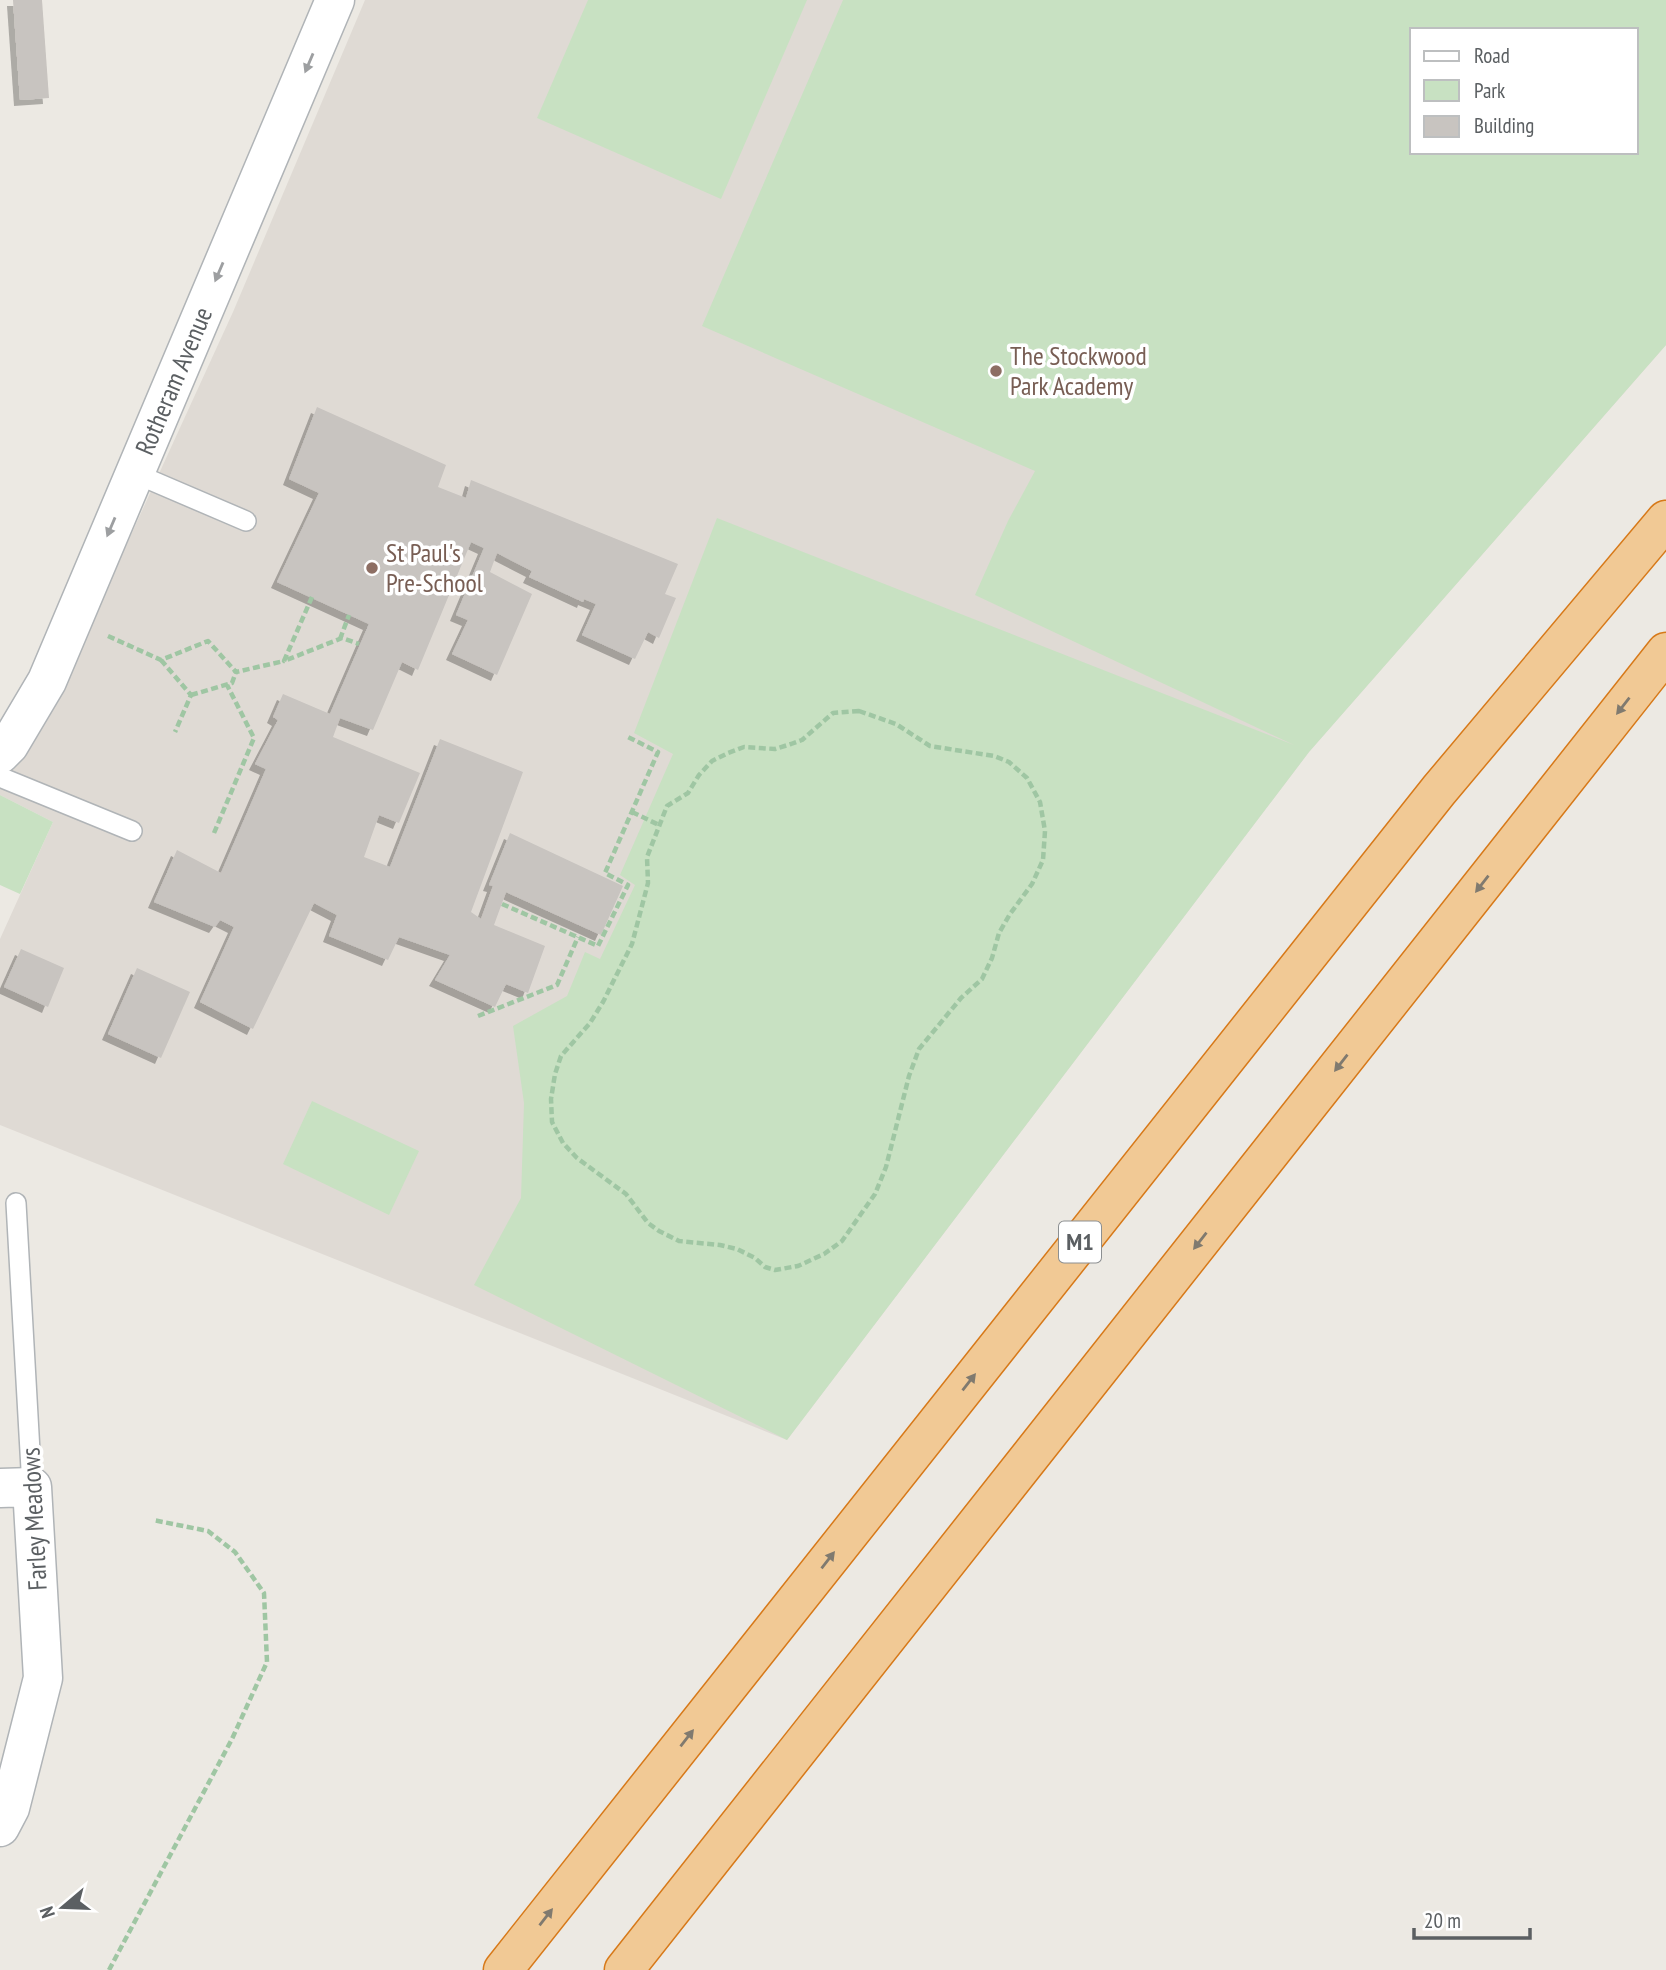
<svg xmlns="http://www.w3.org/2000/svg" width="1666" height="1970" viewBox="0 0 1666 1970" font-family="'PT Sans Narrow',sans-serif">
	<defs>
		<filter id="shadow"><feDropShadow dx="-6" dy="6" stdDeviation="0" flood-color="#0004"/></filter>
	</defs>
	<rect width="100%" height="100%" fill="#ece9e3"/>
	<path fill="#dfdad4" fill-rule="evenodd" d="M365,0H1666V345L1309,752L787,1440L0,1125V939L53,822L0,795V777L54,703L233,312ZM1412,30H1636V152H1412Z"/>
	<g fill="#c8e1c2" fill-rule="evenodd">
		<polygon points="588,0 807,0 721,199 537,118"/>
		<path d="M843,0H1666V345L1309,752L787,1440L474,1285L521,1198L524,1103L513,1026L567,996L585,952L600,959L635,885L620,875L673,754L634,733L717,518L1294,745L975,595L1008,521L1035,471L702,326ZM1412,30H1636V152H1412Z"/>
		<polygon points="0,795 53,822 20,894 0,885"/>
		<polygon points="312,1101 419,1151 389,1215 283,1164"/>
	</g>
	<g fill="#c8c4c0" filter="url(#shadow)">
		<polygon points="13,0 42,0 49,98 20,100"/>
		<polygon points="317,407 446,465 438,487 466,498 471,480 678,564 665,594 676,598 659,638 648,632 635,659 582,635 596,604 584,599 583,602 529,577 532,571 497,553 490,572 532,594 497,675 452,654 468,620 456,615 484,548 471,542 418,670 402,662 373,730 340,718 333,737 420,773 399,823 379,815 364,857 390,867 440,739 523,772 471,912 481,919 493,886 489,885 510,833 623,886 601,935 506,892 494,925 545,946 528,993 506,984 495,1007 435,980 450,955 399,937 388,960 329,936 337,915 314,903 253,1029 200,1002 234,927 220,920 215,927 154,902 177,850 221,873 266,769 255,764 278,720 273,717 283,694 330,714 369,624 277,582 319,493 289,479"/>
		<polygon points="21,949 64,968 48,1007 4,987"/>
		<polygon points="137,968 190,992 161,1058 108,1034"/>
	</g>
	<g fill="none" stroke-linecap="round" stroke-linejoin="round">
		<defs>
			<g id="service">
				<polyline points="134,473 246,521"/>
				<polyline points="0,777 132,831"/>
				<polyline points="16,1203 32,1487"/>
			</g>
			<g id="minor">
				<path id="s1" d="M0,754L9,745L47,681L335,0"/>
				<polyline points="0,1488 32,1487 43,1678 10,1808 0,1827"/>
			</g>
			<g id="motorway">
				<polyline points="503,1970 1439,790 1666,520"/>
				<polyline points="624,1970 1666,652"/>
			</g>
		</defs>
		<use href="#service" stroke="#b0b4b7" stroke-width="22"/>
		<use href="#minor" stroke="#b0b4b7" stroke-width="41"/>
		<use href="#motorway" stroke="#d77919" stroke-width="41"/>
		<g stroke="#9fc6a3" stroke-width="4.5" stroke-dasharray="7 3.5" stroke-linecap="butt">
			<polyline points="312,597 284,661 342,638 359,644"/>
			<polyline points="108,636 161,660 208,641 236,672 284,661"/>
			<polyline points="340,639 349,615"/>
			<polyline points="161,660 191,695 175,732"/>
			<polyline points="191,695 232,683 236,672"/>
			<polygon points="859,711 896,724 930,746 994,756 1009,762 1027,778 1040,802 1045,831 1043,860 1032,884 1010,914 999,933 992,958 982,979 961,998 919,1049 909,1076 886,1167 875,1194 842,1241 824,1254 798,1266 775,1270 765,1267 755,1258 737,1249 720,1245 679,1241 659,1231 648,1223 626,1194 577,1158 563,1143 552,1122 551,1099 555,1074 561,1056 590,1023 603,1002 632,944 648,883 647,857 667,806 688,793 699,775 712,761 728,753 744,747 775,749 791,744 802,740 833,713"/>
			<polyline points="632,812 659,825"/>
			<polyline points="214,833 254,738 227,685"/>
			<polyline points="502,904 598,946 628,885 605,873 658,752 626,736"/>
			<polyline points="478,1016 557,985 578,937"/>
			<polyline points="109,1970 232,1739 267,1662 264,1593 235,1552 208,1531 153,1520"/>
		</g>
		<use href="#service" stroke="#fff" stroke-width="19"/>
		<use href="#minor" stroke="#fff" stroke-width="38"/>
		<use href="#motorway" stroke="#f1c995" stroke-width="38"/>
	</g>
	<defs><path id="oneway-solid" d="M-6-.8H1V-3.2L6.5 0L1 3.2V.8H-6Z" transform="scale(1.75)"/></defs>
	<g fill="#9d9fa1">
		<use href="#oneway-solid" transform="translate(309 63) rotate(113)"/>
		<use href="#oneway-solid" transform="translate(219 272) rotate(113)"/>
		<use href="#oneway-solid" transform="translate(111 527) rotate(113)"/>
	</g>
	<g fill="#807a6f">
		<use href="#oneway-solid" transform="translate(1623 706) rotate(128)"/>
		<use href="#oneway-solid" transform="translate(1482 884) rotate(128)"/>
		<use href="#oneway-solid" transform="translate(1341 1063) rotate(128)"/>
		<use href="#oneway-solid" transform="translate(1200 1241) rotate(128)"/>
		<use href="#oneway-solid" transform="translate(969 1382) rotate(-52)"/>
		<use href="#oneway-solid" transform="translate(828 1560) rotate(-52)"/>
		<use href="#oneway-solid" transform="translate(687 1738) rotate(-52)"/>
		<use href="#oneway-solid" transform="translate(546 1917) rotate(-52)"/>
	</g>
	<g fill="#8d6e63" stroke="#fff" stroke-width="2.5">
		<circle cx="996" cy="371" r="7"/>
		<circle cx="372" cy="568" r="7"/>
	</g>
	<g text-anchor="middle" stroke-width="7" stroke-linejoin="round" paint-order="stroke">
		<rect fill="#fff" stroke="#8c8f91" stroke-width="2" x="1059" y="1221.5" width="42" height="41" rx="5"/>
		<g font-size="24" font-weight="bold" fill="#5b5f62">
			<text x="1080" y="1250">M1</text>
		</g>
		<g font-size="26" fill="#785e54" stroke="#fff" text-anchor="start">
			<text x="1010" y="365">The Stockwood<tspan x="1010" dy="30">Park Academy</tspan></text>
			<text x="386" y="562">St Paul's<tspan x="386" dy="30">Pre-School</tspan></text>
		</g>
		<g font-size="26" fill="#5b5f62" stroke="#fff">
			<text dy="9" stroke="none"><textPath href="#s1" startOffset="413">Rotheram Avenue</textPath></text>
			<text transform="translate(34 1519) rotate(-93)" y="9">Farley Meadows</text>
		</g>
	</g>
	<rect x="1410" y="28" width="228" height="126" fill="#ffffff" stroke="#bdbfc0" stroke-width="2"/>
	<rect x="1424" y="51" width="35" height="10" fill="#ffffff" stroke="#bdbfc0" stroke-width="2"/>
	<text x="1474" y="63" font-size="21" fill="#5b5f62">Road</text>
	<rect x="1424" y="80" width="35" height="21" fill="#c8e1c2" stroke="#bdbfc0" stroke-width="2"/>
	<text x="1474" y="98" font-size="21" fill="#5b5f62">Park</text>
	<rect x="1424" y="116" width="35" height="21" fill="#c8c4c0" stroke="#bdbfc0" stroke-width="2"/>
	<text x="1474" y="133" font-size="21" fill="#5b5f62">Building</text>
	<g transform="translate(63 1907) rotate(251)" stroke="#ffffff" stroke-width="5" paint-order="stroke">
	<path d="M0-5L12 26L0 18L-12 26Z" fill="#5b5f62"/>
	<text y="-10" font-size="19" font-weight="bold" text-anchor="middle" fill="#5b5f62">N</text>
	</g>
	<path d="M1414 1928v10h116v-10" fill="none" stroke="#5b5f62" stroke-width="3.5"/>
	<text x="1424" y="1928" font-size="21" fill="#5b5f62" stroke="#ffffff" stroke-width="5" paint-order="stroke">20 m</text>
</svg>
